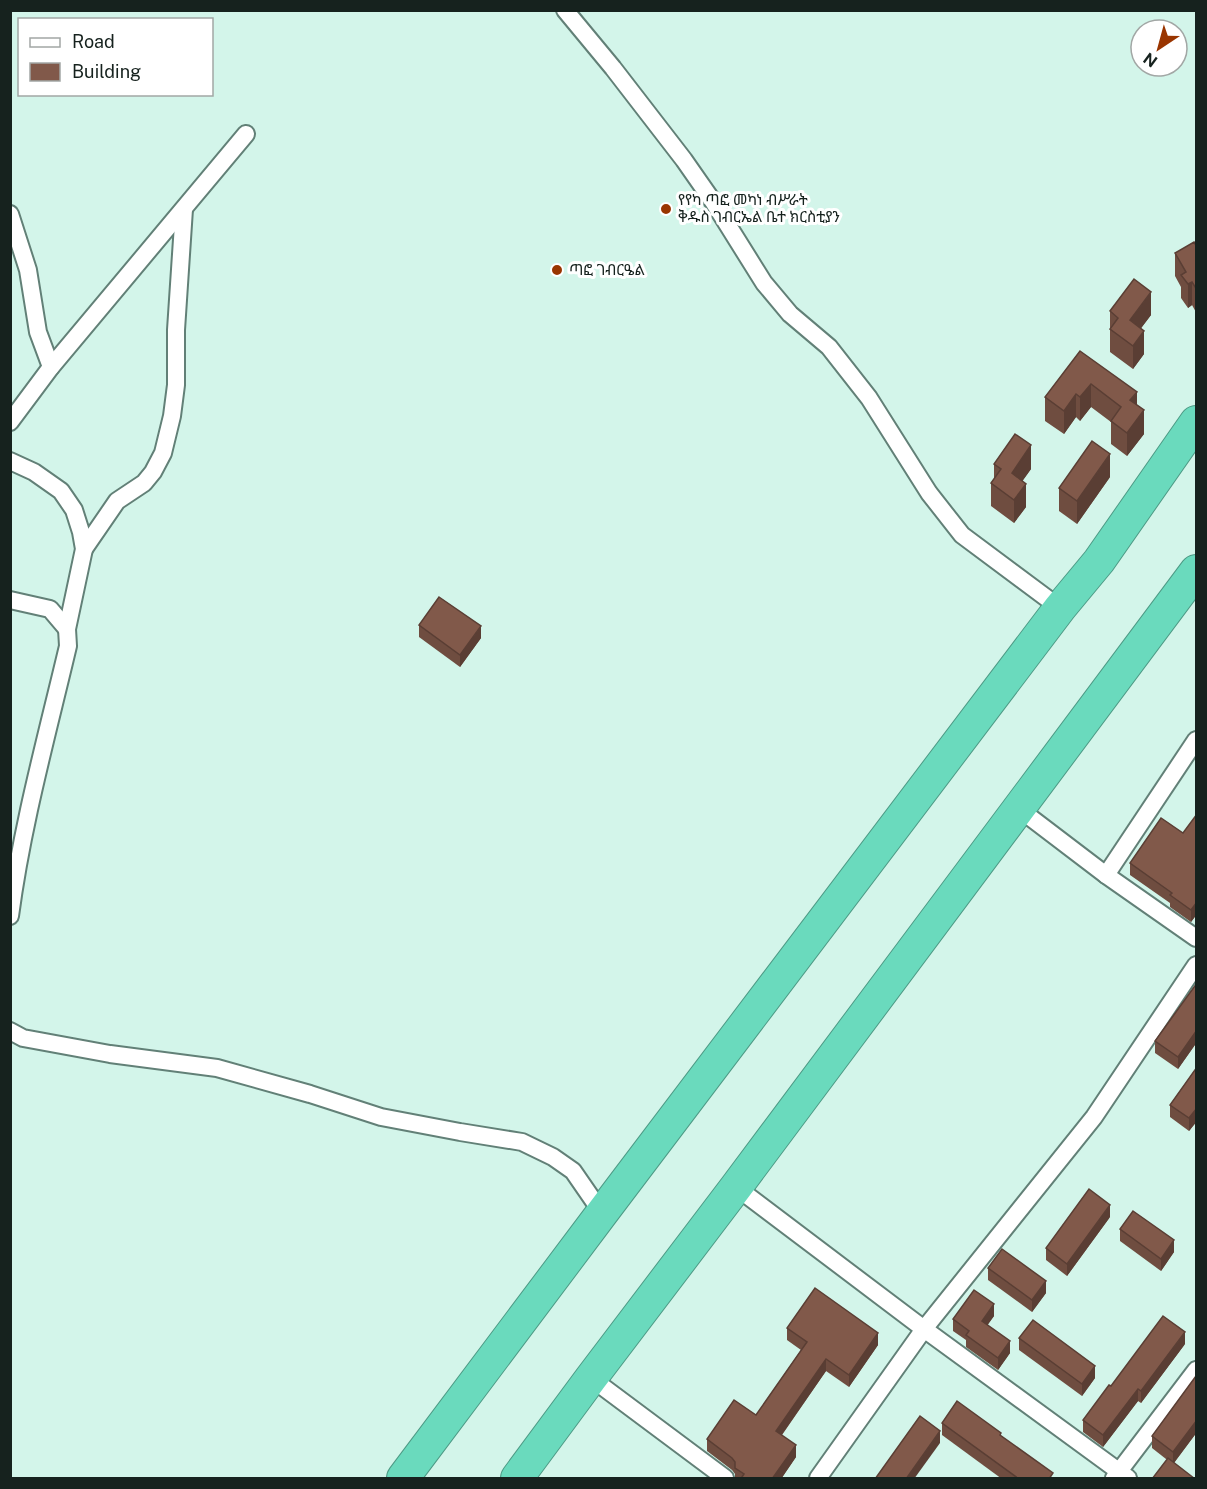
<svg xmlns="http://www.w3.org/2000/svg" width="1207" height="1489" viewBox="0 0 1207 1489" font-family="'Public Sans','Noto Sans Ethiopic',sans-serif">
	<rect width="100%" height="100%" fill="#d3f5ea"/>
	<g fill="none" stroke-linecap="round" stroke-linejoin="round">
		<defs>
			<g id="street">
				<polyline points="565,10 613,68 684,160 714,203 764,283 790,314 829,347 869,398 929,493 962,535 1060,608"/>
				<polyline points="10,214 28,270 38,332 51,367"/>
				<polyline points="10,422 51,367 246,134"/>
				<path d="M10,461L34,472L61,491L74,510L81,532L84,549L67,629L68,646C47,735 22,825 10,916"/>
				<polyline points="84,549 117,501 144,483 153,472 163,453 172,416 176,385 176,330 184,209"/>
				<polyline points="10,600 50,609 67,629"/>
				<polyline points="1018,808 1106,875 1196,938"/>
				<polyline points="1106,875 1196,740"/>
				<polyline points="10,1031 23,1038 110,1054 217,1068 310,1094 381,1117 460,1132 522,1142 553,1157 573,1171 602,1213"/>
				<polyline points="736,1187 924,1329 1128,1478"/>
				<polyline points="591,1378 725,1478"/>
				<polyline points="818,1478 924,1329 1094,1117 1196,965"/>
				<polyline points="1114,1478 1196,1370"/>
			</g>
			<g id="highway">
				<polyline points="403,1478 602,1213 1060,608 1099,561 1196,422"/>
				<polyline points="517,1478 591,1378 736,1187 1196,571"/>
			</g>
		</defs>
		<use href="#street" stroke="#628077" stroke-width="20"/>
		<use href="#highway" stroke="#4d9a85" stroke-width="34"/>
		<use href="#street" stroke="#fff" stroke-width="16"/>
		<use href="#highway" stroke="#6adabd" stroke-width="32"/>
	</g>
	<g fill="#6f4d40">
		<polygon points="1197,247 1197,314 1192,305 1188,308 1181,298 1181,287 1175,276 1175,253"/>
		<polygon points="1110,311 1151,315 1141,328 1144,354 1133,369 1110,352"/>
		<polygon points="1080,351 1137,405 1144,434 1127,456 1111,444 1111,422 1091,407 1080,421 1076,417 1064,434 1045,421 1045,397"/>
		<polygon points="994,464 1031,469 1022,481 1026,507 1014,523 991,506 991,483 994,479"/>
		<polygon points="1110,477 1077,524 1059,511 1059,488"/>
		<polygon points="419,625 481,638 460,667 419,637"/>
		<polygon points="1197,814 1197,914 1191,922 1170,907 1170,903 1130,875 1130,863 1183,833"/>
		<polygon points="1197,983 1197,1042 1178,1069 1155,1053 1155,1041"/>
		<polygon points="1197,1067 1197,1121 1189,1131 1170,1117 1170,1105"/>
		<polygon points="1110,1217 1067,1276 1046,1260 1046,1248"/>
		<polygon points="1120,1229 1174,1252 1161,1271 1120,1241"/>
		<polygon points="988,1268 1046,1293 1032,1312 988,1280"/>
		<polygon points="994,1316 987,1325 1010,1353 998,1370 966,1347 966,1340 953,1331 953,1319"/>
		<polygon points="787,1328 878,1345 849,1387 826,1371 782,1435 796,1457 781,1479 735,1479 735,1474 732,1470 707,1451 707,1439 756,1415 801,1350 787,1340"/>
		<polygon points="1019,1338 1095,1378 1082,1396 1019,1350"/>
		<polygon points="1185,1344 1141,1403 1138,1401 1103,1447 1083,1432 1083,1420 1111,1386"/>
		<polygon points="1196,1376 1197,1432 1174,1463 1166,1459 1152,1448 1152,1436"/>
		<polygon points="942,1423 1001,1436 1053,1479 1002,1479 942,1435"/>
	</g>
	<g fill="#5a3e34">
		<polygon points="1192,282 1192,305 1188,308 1188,284"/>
		<polygon points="1151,292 1151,315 1130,343 1130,320"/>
		<polygon points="1144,331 1144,354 1133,369 1133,346"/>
		<polygon points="1091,384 1091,407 1080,421 1080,397"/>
		<polygon points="1137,392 1137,415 1130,400"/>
		<polygon points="1076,394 1076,417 1064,434 1064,411"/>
		<polygon points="1144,410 1144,434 1127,456 1127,433"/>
		<polygon points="1031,445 1031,469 1012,496 1012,473"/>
		<polygon points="1110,454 1110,477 1077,524 1077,501"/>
		<polygon points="1026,484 1026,507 1014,523 1014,500"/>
		<polygon points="481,626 481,638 460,667 460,655"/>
		<polygon points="1197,902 1197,914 1191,922 1191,910"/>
		<polygon points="1197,1030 1197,1042 1178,1069 1178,1057"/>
		<polygon points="1197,1108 1197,1121 1189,1131 1189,1118"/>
		<polygon points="1110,1205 1110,1217 1067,1276 1067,1264"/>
		<polygon points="1174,1240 1174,1252 1161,1271 1161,1259"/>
		<polygon points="1046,1281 1046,1293 1032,1312 1032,1300"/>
		<polygon points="994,1304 994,1316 982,1333 982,1321"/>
		<polygon points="1185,1332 1185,1344 1141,1403 1141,1391"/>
		<polygon points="878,1333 878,1345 849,1387 849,1375"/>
		<polygon points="1010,1341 1010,1353 998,1370 998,1358"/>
		<polygon points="826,1359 826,1371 776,1443 776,1431"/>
		<polygon points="1095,1366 1095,1378 1082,1396 1082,1384"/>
		<polygon points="1138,1389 1138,1401 1103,1447 1103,1435"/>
		<polygon points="1197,1420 1197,1432 1173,1464 1173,1452"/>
		<polygon points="940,1431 940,1443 914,1479 906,1479"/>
		<polygon points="796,1445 796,1457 781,1479 772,1479"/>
	</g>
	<g fill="#81594a" stroke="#5a3e34" stroke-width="1.5">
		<polygon points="1194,242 1197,247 1197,290 1192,282 1188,284 1181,275 1186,272 1175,253"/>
		<polygon points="1134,279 1151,292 1130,320 1144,331 1133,346 1110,329 1118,318 1110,311"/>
		<polygon points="1080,351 1137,392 1130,400 1144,410 1127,433 1111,421 1121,407 1091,384 1080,397 1076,394 1064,411 1045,397"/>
		<polygon points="1015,434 1031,445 1012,473 1026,484 1014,500 991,483 1001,469 994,464"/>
		<polygon points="1092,441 1110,454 1077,501 1059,488"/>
		<polygon points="439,597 481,626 460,655 419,625"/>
		<polygon points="1197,814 1197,902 1191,910 1170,895 1172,893 1130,863 1161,818 1183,833"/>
		<polygon points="1197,983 1197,1030 1178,1057 1155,1041"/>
		<polygon points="1197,1067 1197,1108 1189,1118 1170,1105"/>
		<polygon points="1089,1189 1110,1205 1067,1264 1046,1248"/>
		<polygon points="1133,1211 1174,1240 1161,1259 1120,1229"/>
		<polygon points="1002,1249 1046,1281 1032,1300 988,1268"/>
		<polygon points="815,1288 878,1333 849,1375 826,1359 776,1431 796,1445 772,1479 744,1479 742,1477 744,1474 735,1468 735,1462 732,1458 707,1439 734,1400 756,1415 807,1342 787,1328"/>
		<polygon points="974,1290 994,1304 982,1321 1010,1341 998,1358 966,1335 969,1331 953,1319"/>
		<polygon points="1163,1316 1185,1332 1141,1391 1138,1389 1103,1435 1083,1420 1109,1385 1111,1386"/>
		<polygon points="1033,1320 1095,1366 1082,1384 1019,1338"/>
		<polygon points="1196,1376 1197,1420 1173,1452 1152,1436"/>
		<polygon points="957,1401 1001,1433 1000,1435 1053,1473 1049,1479 1019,1479 942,1423"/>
		<polygon points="920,1416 940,1431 906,1479 875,1479"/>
		<polygon points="1168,1458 1195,1479 1152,1479"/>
	</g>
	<g fill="#993500" stroke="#fff" stroke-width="2">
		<circle cx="666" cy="209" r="6"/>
		<circle cx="557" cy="270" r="6"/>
	</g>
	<g text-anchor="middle" stroke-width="6" stroke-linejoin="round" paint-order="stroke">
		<g font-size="15" fill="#16221e" stroke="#fff" text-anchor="start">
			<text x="678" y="205">የየካ ጣፎ መካነ ብሥራት<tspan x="678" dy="17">ቅዱስ ገብርኤል ቤተ ክርስቲያን</tspan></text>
			<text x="569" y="275">ጣፎ ገብርዔል</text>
		</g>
	</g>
	<rect width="1207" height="1489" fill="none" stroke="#16221e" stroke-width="24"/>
	<rect x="18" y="18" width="195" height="78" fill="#ffffff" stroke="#a2a7a5" stroke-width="1.5"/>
	<rect x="30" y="38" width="30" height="9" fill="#ffffff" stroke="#a2a7a5" stroke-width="1.5"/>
	<text x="72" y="48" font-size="18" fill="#16221e">Road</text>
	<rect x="30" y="63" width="30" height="18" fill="#81594a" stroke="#a2a7a5" stroke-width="1.5"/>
	<text x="72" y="78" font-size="18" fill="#16221e">Building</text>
	<g transform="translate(1159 48) rotate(216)"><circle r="28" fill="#ffffff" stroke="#a2a7a5" stroke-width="1.5"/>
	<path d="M0-4.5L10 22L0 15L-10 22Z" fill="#993500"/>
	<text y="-9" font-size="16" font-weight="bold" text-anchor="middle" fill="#16221e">N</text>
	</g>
</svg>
